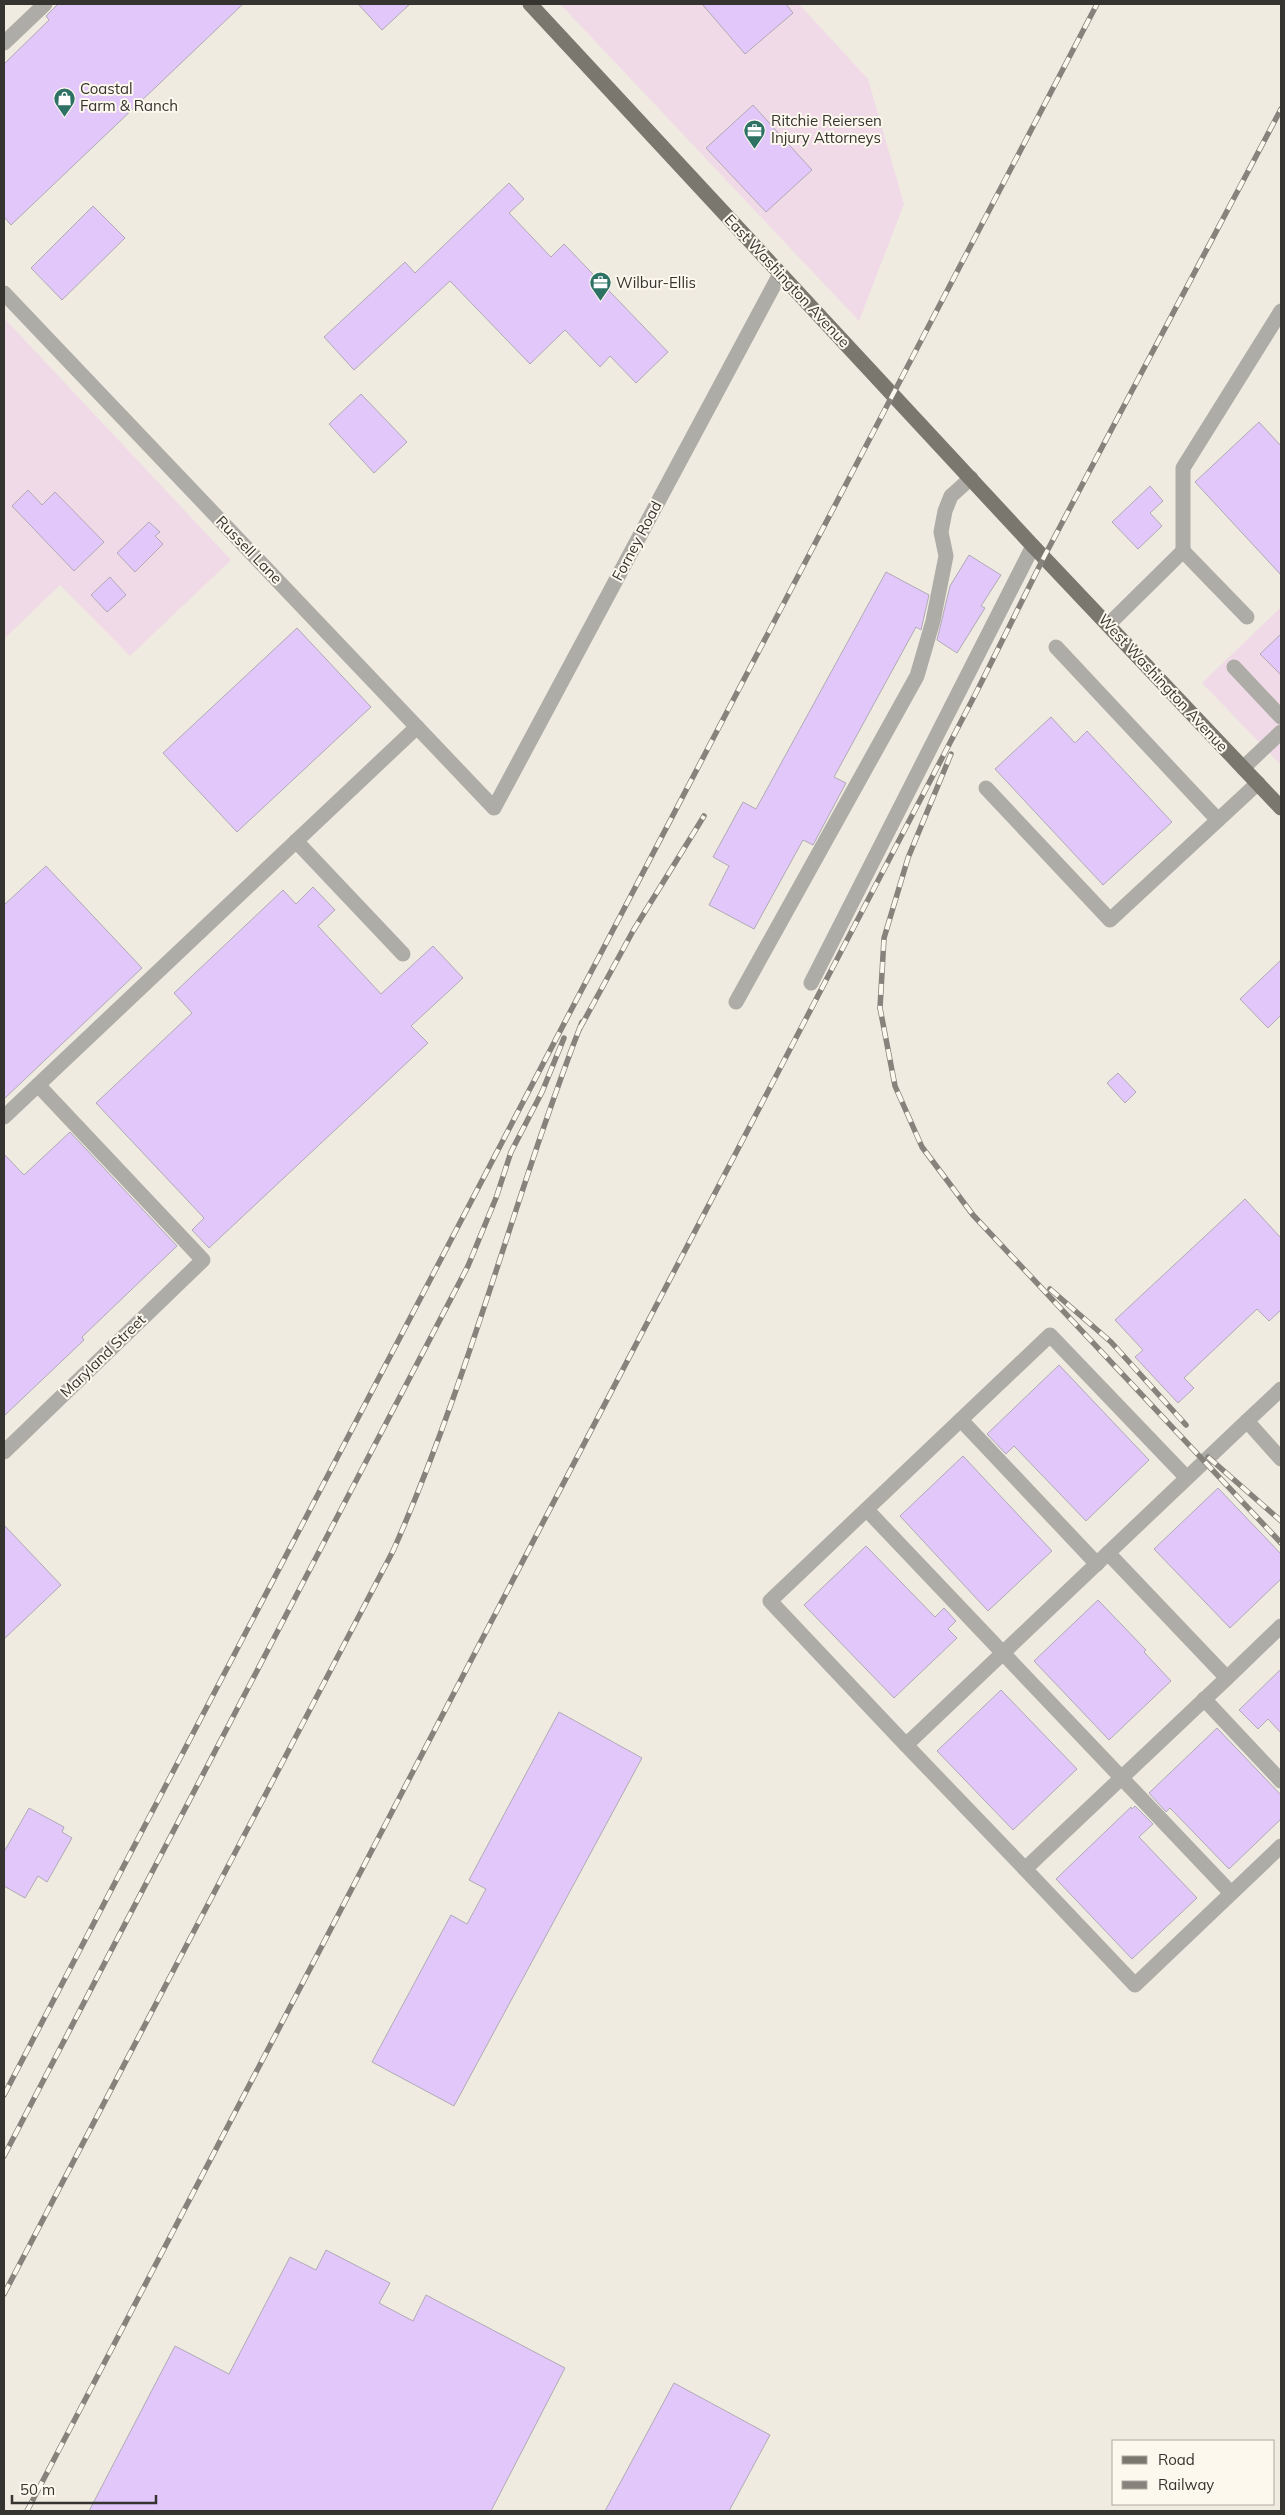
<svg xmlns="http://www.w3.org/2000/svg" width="1285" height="2515" viewBox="0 0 1285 2515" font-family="Mulish,sans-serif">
	<rect width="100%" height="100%" fill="#f0ebe0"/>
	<g fill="#f0dae7">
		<polygon points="560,4 799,4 868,79 904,204 859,321"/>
		<polygon points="4,318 231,560 130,656 60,585 4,639"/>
		<polygon points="1281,607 1281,765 1202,683"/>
	</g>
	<g fill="#e2c7fb" stroke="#afaab4">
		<polygon points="58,4 243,4 11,225 4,217 4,64 49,20 46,16"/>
		<polygon points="358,4 410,4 382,30"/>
		<polygon points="702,4 786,4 793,13 745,54"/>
		<polygon points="753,105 812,170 766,212 706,148"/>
		<polygon points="509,183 524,199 509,213 551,257 564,244 668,352 636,383 610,356 600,367 565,330 530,364 450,281 354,370 324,337 405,262 415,273"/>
		<polygon points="93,206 125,238 62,300 31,268"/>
		<polygon points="361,394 407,442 374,473 329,424"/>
		<polygon points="1259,422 1281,446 1281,575 1195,482"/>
		<polygon points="1150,486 1163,501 1150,513 1162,526 1138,549 1112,522"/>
		<polygon points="28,490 42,505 55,492 104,542 74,571 12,506"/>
		<polygon points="149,522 160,532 155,536 163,544 135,572 117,553"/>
		<polygon points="969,555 1001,575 981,606 985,608 957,653 937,640 950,586"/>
		<polygon points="886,572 929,595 921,630 916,627 834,777 846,783 813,845 803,840 754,929 709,905 729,866 713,857 743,802 756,809"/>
		<polygon points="110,577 126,595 107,612 91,595"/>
		<polygon points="297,628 371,707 237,832 163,753"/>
		<polygon points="1281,634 1281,675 1260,654"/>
		<polygon points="1051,717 1075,743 1087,731 1172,822 1103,885 995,769"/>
		<polygon points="46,866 142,968 4,1099 4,905"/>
		<polygon points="313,887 335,910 318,926 381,994 433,946 463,978 411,1026 428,1043 209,1248 192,1230 204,1218 96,1103 192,1013 174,993 283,890 296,904"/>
		<polygon points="1281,960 1281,1015 1268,1028 1240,999"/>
		<polygon points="1118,1073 1136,1092 1125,1103 1107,1083"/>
		<polygon points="70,1132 177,1246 82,1337 84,1340 4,1416 4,1154 24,1175"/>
		<polygon points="1245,1199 1281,1238 1281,1310 1269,1321 1257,1309 1184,1378 1194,1388 1178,1403 1135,1357 1143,1350 1115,1320"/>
		<polygon points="1059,1365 1149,1460 1086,1521 1014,1446 1006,1454 987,1434"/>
		<polygon points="963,1456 1052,1551 988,1611 900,1516"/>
		<polygon points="1218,1488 1281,1554 1281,1579 1230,1628 1154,1549"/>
		<polygon points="4,1525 61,1585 4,1639"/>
		<polygon points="866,1546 935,1617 944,1608 956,1621 948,1629 957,1638 894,1698 804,1605"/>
		<polygon points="1098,1600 1146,1650 1144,1652 1171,1681 1109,1740 1034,1661"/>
		<polygon points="1281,1669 1281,1733 1268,1719 1258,1729 1239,1710"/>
		<polygon points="1001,1690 1077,1769 1013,1830 937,1751"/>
		<polygon points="559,1712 642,1758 454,2106 372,2062 451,1915 467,1924 486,1889 469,1880"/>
		<polygon points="1217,1728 1281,1795 1281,1819 1229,1869 1170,1808 1166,1812 1149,1793"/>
		<polygon points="1135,1806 1153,1824 1139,1837 1197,1898 1132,1959 1056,1879 1131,1807 1132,1809"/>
		<polygon points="29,1808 64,1827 62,1832 72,1838 47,1882 38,1876 25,1898 4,1886 4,1852"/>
		<polygon points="326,2250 390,2283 379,2303 413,2321 426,2295 565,2368 491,2511 89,2511 175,2346 229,2374 290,2257 316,2270"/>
		<polygon points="674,2383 770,2435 729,2511 605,2511"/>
	</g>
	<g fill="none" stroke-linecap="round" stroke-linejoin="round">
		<g stroke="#aeaca7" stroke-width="15">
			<polyline points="4,43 45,4"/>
			<polyline points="4,293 494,808 780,274"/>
			<polyline points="1183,551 1183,468 1281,311"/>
			<polyline points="1108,625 1183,551 1247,617"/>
			<polyline points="1056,647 1218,820"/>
			<polyline points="1234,667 1281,717"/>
			<polyline points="1243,768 1281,732"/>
			<polyline points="986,788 1110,920 1258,783"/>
			<polyline points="296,841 403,954"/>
			<polyline points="811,983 1033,546"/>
			<polyline points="736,1002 917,676 933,621 946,556 941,532 945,511 951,496 971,478"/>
			<polyline points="4,1117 417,727"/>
			<polyline points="1281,1389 1247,1421 1281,1459"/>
			<polyline points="961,1420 1097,1564"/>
			<polyline points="4,1452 203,1260 38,1085"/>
			<polyline points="1187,1478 1050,1335 770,1601 906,1745 1247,1421"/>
			<polyline points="867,1510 1231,1893"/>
			<polyline points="1108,1553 1227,1678 1281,1626"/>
			<polyline points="1227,1678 1025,1869 1135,1985 1281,1846"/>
			<polyline points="1204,1699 1281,1781"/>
			<polyline points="906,1745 1025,1869"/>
		</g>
		<polyline stroke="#7a776f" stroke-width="15" points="530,4 1033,546 1281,808"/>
		<defs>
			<g id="rail">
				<polyline points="951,754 908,858 884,938 880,1008 895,1086 922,1147 973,1215 1281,1543"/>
				<polyline points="580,1028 633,931 704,816"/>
				<polyline points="1050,1289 1111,1342 1186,1425"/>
				<polyline points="1208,1457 1281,1521"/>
				<polyline points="4,2095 1097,4"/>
				<polyline points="4,2156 468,1266 496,1198 511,1152 542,1092 564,1038"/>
				<path d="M4,2294L393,1551C469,1380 514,1197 582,1022"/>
				<polyline points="27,2511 977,691 1044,557 1281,109"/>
			</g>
		</defs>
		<use href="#rail" stroke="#86837c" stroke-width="5.5"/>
		<use href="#rail" stroke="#fdf8ed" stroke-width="4" stroke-dasharray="11" stroke-linecap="butt"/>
	</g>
	<defs>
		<symbol id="shop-pin" viewBox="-11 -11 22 30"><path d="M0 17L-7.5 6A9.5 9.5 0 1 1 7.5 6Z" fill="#2d7265" stroke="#fdf8ed"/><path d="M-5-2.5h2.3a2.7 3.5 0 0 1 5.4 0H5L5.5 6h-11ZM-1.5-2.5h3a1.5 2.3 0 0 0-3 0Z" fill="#fff"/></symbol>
		<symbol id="office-pin" viewBox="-11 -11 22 30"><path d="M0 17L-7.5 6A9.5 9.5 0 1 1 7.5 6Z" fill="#2d7265" stroke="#fdf8ed"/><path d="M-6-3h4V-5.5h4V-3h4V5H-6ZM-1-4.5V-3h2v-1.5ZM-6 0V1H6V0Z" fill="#fff"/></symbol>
	</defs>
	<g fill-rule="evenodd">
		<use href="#shop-pin" x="52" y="86" width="25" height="34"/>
		<use href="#office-pin" x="742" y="118" width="25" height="34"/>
		<use href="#office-pin" x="588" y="270" width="25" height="34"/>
	</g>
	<g text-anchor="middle" stroke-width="4" stroke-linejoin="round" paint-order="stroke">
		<g font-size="15" fill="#353430" stroke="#fdf8ed" text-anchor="start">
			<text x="80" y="94">Coastal<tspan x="80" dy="17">Farm &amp; Ranch</tspan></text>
			<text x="771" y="126">Ritchie Reiersen<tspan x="771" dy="17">Injury Attorneys</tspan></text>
			<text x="616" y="288">Wilbur-Ellis</text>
		</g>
		<g font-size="15" fill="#353430" stroke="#fdf8ed">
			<text transform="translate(787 281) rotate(47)" y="5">East Washington Avenue</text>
			<text transform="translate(637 541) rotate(-62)" y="5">Forney Road</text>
			<text transform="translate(249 550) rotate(46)" y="5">Russell Lane</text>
			<text transform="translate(1163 683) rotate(47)" y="5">West Washington Avenue</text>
			<text transform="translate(103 1356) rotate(-44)" y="5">Maryland Street</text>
		</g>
	</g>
	<rect width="1285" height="2515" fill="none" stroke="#353430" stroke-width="10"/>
	<rect x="1112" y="2440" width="162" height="65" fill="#fdf8ed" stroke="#adaaa1"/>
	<rect x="1122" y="2456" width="25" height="8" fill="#7a776f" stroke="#adaaa1"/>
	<text x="1158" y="2465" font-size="15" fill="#353430">Road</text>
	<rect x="1122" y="2481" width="25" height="8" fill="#86837c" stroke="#adaaa1"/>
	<text x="1158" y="2490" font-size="15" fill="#353430">Railway</text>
	<path d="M12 2495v8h144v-8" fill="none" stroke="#353430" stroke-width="2.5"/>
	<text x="20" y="2495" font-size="15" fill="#353430" stroke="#fdf8ed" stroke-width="4" paint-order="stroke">50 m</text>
</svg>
